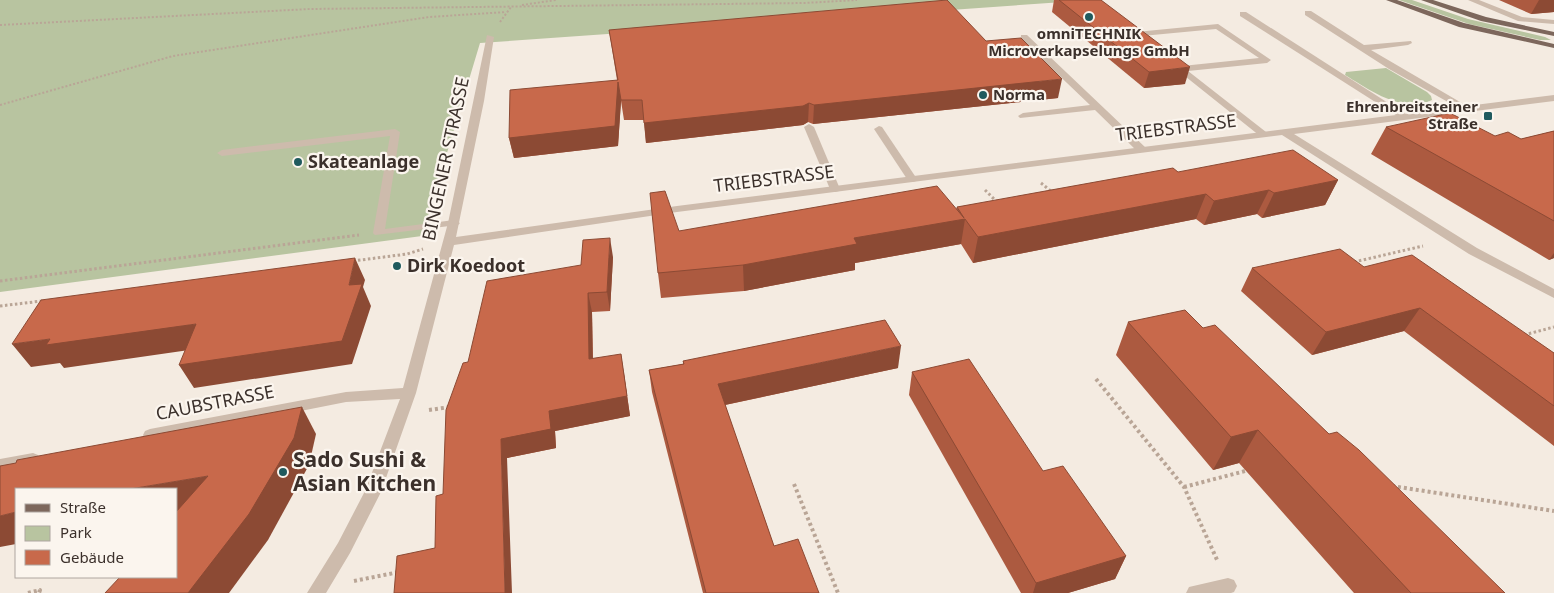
<svg xmlns="http://www.w3.org/2000/svg" width="1554" height="593" viewBox="0 0 1554 593" font-family="'Noto Sans',sans-serif">
	<rect width="100%" height="100%" fill="#f4ebe1"/>
	<g fill="#b8c4a0">
		<polygon points="0,0 1092,0 480,43 422,236 0,292"/>
		<polygon points="1399,0 1412,0 1468,19 1545,37 1551,40 1540,40 1469,24"/>
		<path d="M1386,68L1427,92L1431,96L1432,100C1402,114 1370,90 1345,75L1346,72Z"/>
	</g>
	<g fill="none" stroke-linecap="round" stroke-linejoin="round">
		<g stroke="#b9a596" stroke-width="2" stroke-dasharray="2 2" stroke-linecap="butt">
			<polyline points="522,5 556,0"/>
			<polyline points="500,22 511,7"/>
			<polyline points="0,25 310,9 805,3 857,0"/>
			<polyline points="0,105 173,56 429,17 506,12"/>
		</g>
		<g stroke="#b9a596" stroke-width="3" stroke-dasharray="2.5 2.5" stroke-linecap="butt">
			<polyline points="1041,183 1052,192"/>
			<polyline points="985,190 998,203"/>
			<polyline points="353,261 407,254 423,249"/>
			<polyline points="1354,262 1423,246"/>
			<polyline points="0,281 359,235"/>
			<polyline points="0,306 42,301"/>
			<polyline points="1524,335 1554,327"/>
		</g>
		<g stroke="#b9a596" stroke-width="4" stroke-dasharray="3 3" stroke-linecap="butt">
			<polyline points="1096,379 1184,487 1218,562"/>
			<polyline points="429,410 450,407"/>
			<polyline points="794,484 838,593"/>
			<polyline points="1392,486 1554,511"/>
			<polyline points="1184,487 1249,470"/>
			<polyline points="354,581 399,572"/>
			<polyline points="28,593 40,590 39,593"/>
		</g>
		<g fill="#cdbbac" fill-rule="evenodd">
			<polygon points="1468,0 1479,0 1522,17 1554,20 1554,24 1518,21"/>
			<polygon points="1305,11 1311,11 1364,45 1411,41 1412,43 1408,45 1371,50 1472,109 1470,111 1464,111 1389,69 1305,15"/>
			<polygon points="1240,12 1246,12 1410,117 1408,119 1402,119 1240,16"/>
			<polygon points="1218,24 1271,60 1267,63 1188,71 1266,132 1266,136 1260,136 1171,65 1175,62 1182,66 1259,58 1216,29 1142,36 1145,39 1141,41 1132,34 1136,32"/>
			<polygon points="1021,35 1027,35 1146,148 1146,152 1138,152 1095,110 1020,118 1018,116 1023,113 1090,105 1021,39"/>
			<polygon points="809,124 814,127 840,189 839,191 835,192 830,189 804,127"/>
			<polygon points="879,126 882,127 917,179 916,181 912,182 907,179 874,129"/>
			<polygon points="395,129 400,132 385,229 454,220 460,223 458,225 375,235 373,233 390,136 222,156 217,153 222,150"/>
		</g>
		<g fill="#cdbbac" fill-rule="evenodd">
			<polygon points="487,35 494,37 484,101 456,237 677,206 1554,95 1554,101 1294,134 1477,248 1554,289 1554,298 1469,254 1282,135 677,212 454,245 416,393 381,492 350,553 326,593 307,593 338,543 365,491 400,399 346,402 150,441 145,439 143,435 145,431 150,429 346,392 403,388 448,223"/>
			<polygon points="33,453 38,455 41,459 38,463 0,471 0,459"/>
			<polygon points="1228,578 1234,580 1237,586 1234,592 1231,593 1186,593 1189,587"/>
		</g>
		<g fill="#7d675c" fill-rule="evenodd">
			<polygon points="1386,0 1397,0 1464,23 1554,44 1554,48 1459,27"/>
			<polygon points="1421,0 1433,0 1486,17 1554,32 1554,36 1481,21"/>
		</g>
	</g>
	<g fill="#ac5a40">
		<polygon points="1054,0 1101,0 1185,84 1144,88 1052,12"/>
		<polygon points="1499,0 1554,0 1554,12 1531,14"/>
		<polygon points="609,30 986,41 1058,98 813,124 808,122 803,125 646,143 644,120 624,120 621,101 618,146 514,158 509,138 617,80"/>
		<polygon points="1386,127 1495,136 1521,139 1554,131 1554,258 1549,260 1371,154"/>
		<polygon points="1178,172 1338,180 1325,205 1262,218 1257,214 1204,225 1196,219 973,263 961,244 855,263 855,270 744,291 661,298 658,273 679,231 956,209 957,207"/>
		<polygon points="613,257 610,311 592,312 593,358 624,373 630,416 555,431 556,448 507,458 435,548 443,494 468,362 581,265"/>
		<polygon points="1364,267 1554,353 1554,446 1404,331 1312,355 1241,291 1252,268"/>
		<polygon points="1128,322 1203,328 1329,434 1505,593 1354,593 1239,463 1213,470 1116,355"/>
		<polygon points="683,361 898,368 725,405 774,546 819,593 703,593 652,392 649,370 683,364"/>
		<polygon points="912,372 1043,471 1126,556 1115,579 1068,593 1021,593 909,395"/>
	</g>
	<g fill="#8c4a34">
		<polygon points="1539,0 1554,0 1554,12 1531,14"/>
		<polygon points="1190,67 1185,84 1144,88 1149,72"/>
		<polygon points="1062,79 1058,98 813,124 814,105"/>
		<polygon points="618,82 621,101 618,146 514,158 509,138"/>
		<polygon points="809,103 808,122 803,125 646,143 644,123"/>
		<polygon points="1338,180 1325,205 1262,218 1274,193"/>
		<polygon points="1269,190 1257,214 1204,225 1214,201"/>
		<polygon points="1206,194 1196,219 973,263 978,237"/>
		<polygon points="965,219 961,244 855,263 855,270 744,291 743,265 854,238"/>
		<polygon points="610,238 613,257 610,311 607,292"/>
		<polygon points="1554,253 1554,258 1549,260"/>
		<polygon points="355,258 365,280 363,287 371,306 352,364 194,388 179,365 349,285"/>
		<polygon points="588,293 592,312 593,378 589,359"/>
		<polygon points="1420,308 1404,331 1312,355 1326,332"/>
		<polygon points="196,324 210,347 64,368 60,363 31,367 12,344 50,339"/>
		<polygon points="901,346 898,368 720,406 718,384"/>
		<polygon points="621,354 630,416 555,431 556,448 507,458 512,593 505,593 501,439 549,411"/>
		<polygon points="302,407 316,434 309,465 268,540 229,593 188,593"/>
		<polygon points="1258,430 1239,463 1213,470 1231,437"/>
		<polygon points="208,476 227,502 176,511 176,489 130,489"/>
		<polygon points="16,512 16,544 0,547 0,516"/>
		<polygon points="1126,556 1115,579 1068,593 1033,593 1036,583"/>
	</g>
	<g fill="#c8694b" stroke="#8c4a34">
		<polygon points="947,0 986,41 1021,38 1062,79 814,105 809,103 803,106 644,123 642,100 621,100 618,82 615,126 509,138 510,90 618,80 609,30"/>
		<polygon points="1059,0 1101,0 1190,67 1149,72"/>
		<polygon points="1450,113 1495,136 1508,132 1521,139 1554,131 1554,221 1386,127"/>
		<polygon points="1293,150 1338,180 1274,193 1269,190 1214,201 1206,194 978,237 965,219 854,238 857,244 743,265 658,273 650,193 665,191 679,231 937,186 964,218 957,207 1173,168 1178,172"/>
		<polygon points="610,238 607,292 588,293 589,359 621,354 627,396 549,411 551,429 501,439 505,593 394,593 397,556 435,548 436,496 443,494 446,410 463,363 468,362 487,281 581,265 583,240"/>
		<polygon points="1340,249 1364,267 1412,255 1554,353 1554,406 1420,308 1326,332 1252,268"/>
		<polygon points="355,258 349,285 362,284 342,341 179,365 196,324 46,345 50,339 12,344 41,300"/>
		<polygon points="1185,310 1203,328 1215,325 1329,434 1337,432 1359,450 1505,593 1411,593 1258,430 1231,437 1128,322"/>
		<polygon points="885,320 901,346 718,384 774,546 798,539 819,593 706,593 649,370 684,364 683,361"/>
		<polygon points="969,359 1043,471 1063,466 1126,556 1036,583 912,372"/>
		<polygon points="302,407 294,438 249,514 188,593 105,593 120,577 176,577 176,512 208,476 130,489 16,489 16,512 0,516 0,466 16,463 17,460"/>
	</g>
	<g fill="#1f5a5e" stroke="#fbf5ee" stroke-width="2">
		<circle cx="1089" cy="17" r="5"/>
		<circle cx="983" cy="95" r="5"/>
		<rect x="1483" y="111" width="10" height="10" rx="2.5"/>
		<circle cx="298" cy="162" r="5"/>
		<circle cx="397" cy="266" r="5"/>
		<circle cx="283" cy="472" r="5"/>
	</g>
	<g text-anchor="middle" stroke-width="4.5" stroke-linejoin="round" paint-order="stroke">
		<g font-size="15" font-weight="bold" fill="#3b302b" stroke="#fbf5ee">
			<text x="1089" y="39">omniTECHNIK<tspan x="1089" dy="17">Microverkapselungs GmbH</tspan></text>
			<text x="993" y="100" text-anchor="start">Norma</text>
			<text x="1478" y="112" text-anchor="end">Ehrenbreitsteiner<tspan x="1478" dy="17">Straße</tspan></text>
		</g>
		<g font-size="18" fill="#3b302b" stroke="#fbf5ee">
			<text transform="translate(1176 128) rotate(-7)" y="6">TRIEBSTRASSE</text>
			<text transform="translate(446 159) rotate(-78)" y="6">BINGENER STRASSE</text>
			<text transform="translate(774 179) rotate(-7)" y="6">TRIEBSTRASSE</text>
			<text transform="translate(215 403) rotate(-11)" y="6">CAUBSTRASSE</text>
		</g>
		<g font-size="18" font-weight="bold" fill="#3b302b" stroke="#fbf5ee" text-anchor="start">
			<text x="308" y="168">Skateanlage</text>
			<text x="407" y="272">Dirk Koedoot</text>
		</g>
		<g font-size="21" font-weight="bold" fill="#3b302b" stroke="#fbf5ee" text-anchor="start">
			<text x="293" y="467">Sado Sushi &amp;<tspan x="293" dy="24">Asian Kitchen</tspan></text>
		</g>
	</g>
	<rect x="15" y="488" width="162" height="90" fill="#fbf5ee" stroke="#aea6a0"/>
	<rect x="25" y="504" width="25" height="8" fill="#7d675c" stroke="#aea6a0"/>
	<text x="60" y="513" font-size="15" fill="#3b302b">Straße</text>
	<rect x="25" y="526" width="25" height="15" fill="#b8c4a0" stroke="#aea6a0"/>
	<text x="60" y="538" font-size="15" fill="#3b302b">Park</text>
	<rect x="25" y="550" width="25" height="15" fill="#c8694b" stroke="#aea6a0"/>
	<text x="60" y="563" font-size="15" fill="#3b302b">Gebäude</text>
</svg>
